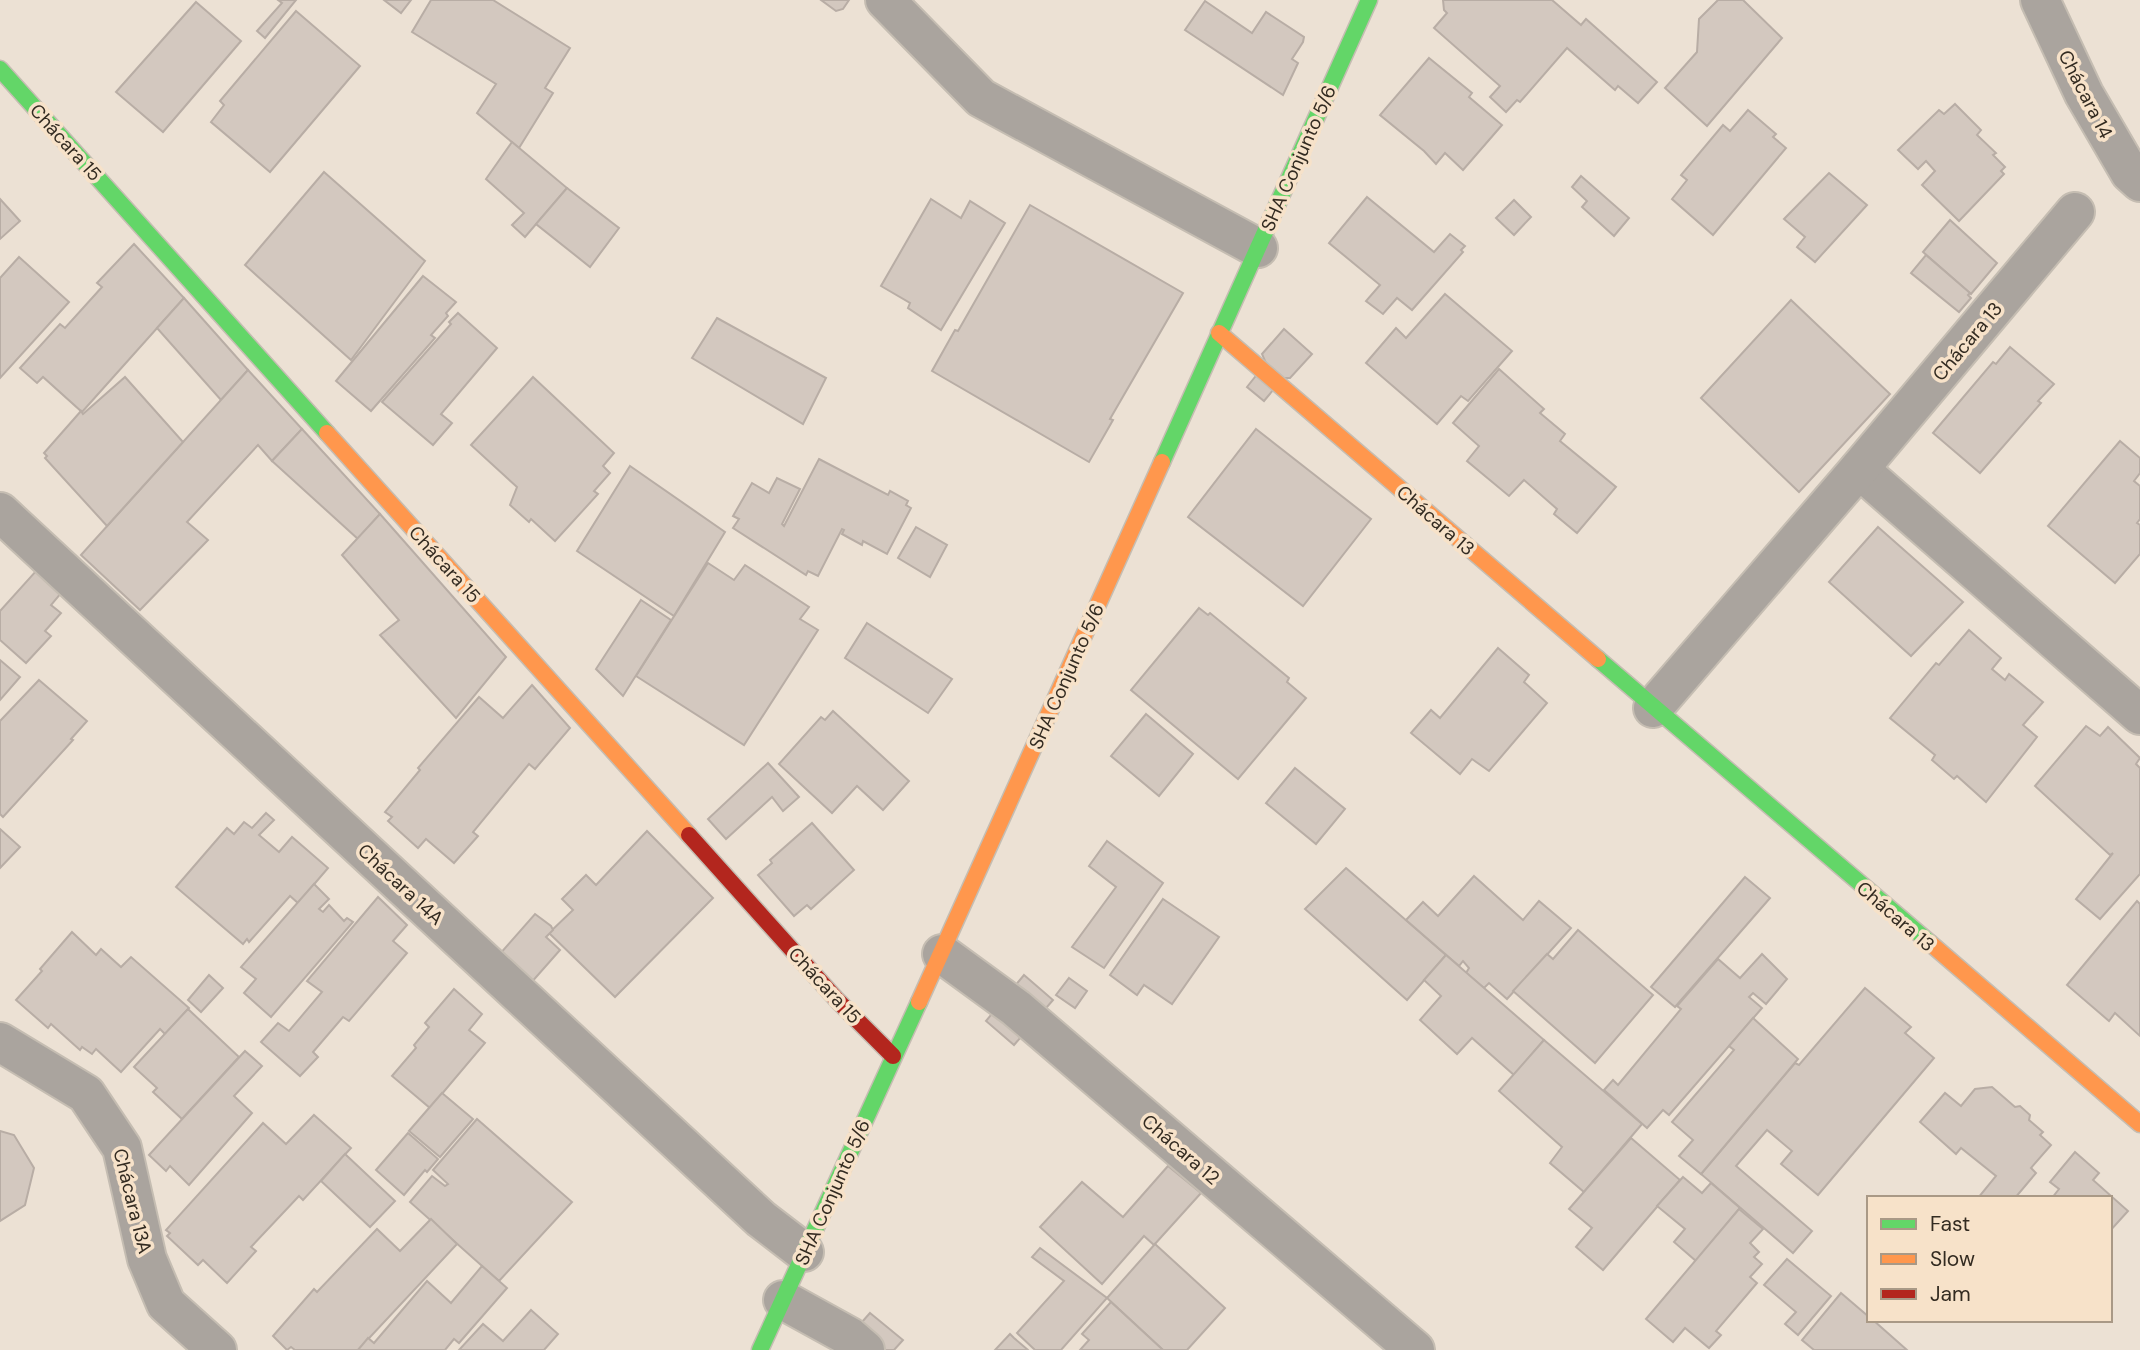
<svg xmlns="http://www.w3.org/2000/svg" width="2140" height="1350" viewBox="0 0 2140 1350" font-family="'DM Sans',sans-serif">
	<rect width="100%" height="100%" fill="#ece1d4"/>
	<g fill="#d3c8bf" stroke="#b8ada5" stroke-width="2">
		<polygon points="278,0 296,0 265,38 257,31 282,3"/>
		<polygon points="384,0 411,0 401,13"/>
		<polygon points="431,0 493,0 570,48 545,88 553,93 519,148 477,113 496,84 412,32"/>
		<polygon points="821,0 849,0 843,9 836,11"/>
		<polygon points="1443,0 1552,0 1581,25 1586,19 1657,82 1638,103 1618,86 1615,90 1567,48 1520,102 1517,100 1506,112 1490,97 1500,86 1434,28 1447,13 1444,10"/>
		<polygon points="1718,0 1743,0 1782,38 1707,126 1665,88 1697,52 1699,19"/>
		<polygon points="1205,1 1252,33 1266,12 1304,37 1303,42 1292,59 1298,63 1283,95 1185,30"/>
		<polygon points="196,2 241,41 163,132 116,92"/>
		<polygon points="296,11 360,66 270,172 211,122 224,105 220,101"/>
		<polygon points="1429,58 1472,93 1469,97 1502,125 1463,170 1445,153 1436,164 1424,151 1380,115"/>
		<polygon points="1955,104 1981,130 1977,135 1996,153 1993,155 2005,167 2001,171 2004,174 1959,221 1922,185 1935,171 1926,161 1918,169 1898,150 1939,110 1944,114"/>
		<polygon points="1748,110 1776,134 1773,137 1786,148 1713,235 1672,199 1687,180 1681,175 1723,125 1730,131"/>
		<polygon points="512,142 567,188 525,237 512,225 524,213 486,179"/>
		<polygon points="324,172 425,261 351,360 245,265"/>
		<polygon points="1829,173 1867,205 1815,262 1797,247 1805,237 1784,219"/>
		<polygon points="1581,176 1629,218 1614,236 1582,207 1587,201 1572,187"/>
		<polygon points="567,188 619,228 590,267 536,224"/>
		<polygon points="1367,197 1434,252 1450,234 1465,246 1461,250 1463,252 1412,310 1397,298 1383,314 1366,301 1380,285 1329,243"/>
		<polygon points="0,199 20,221 0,239"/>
		<polygon points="931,199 961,218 970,201 1005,223 941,330 908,308 910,303 881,286"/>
		<polygon points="1514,200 1531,217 1514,235 1496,218"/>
		<polygon points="1030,205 1183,293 1110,419 1113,420 1089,462 932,371 955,330 958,331"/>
		<polygon points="1950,220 1997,263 1971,294 1923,252"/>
		<polygon points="134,244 184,298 82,412 43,377 37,383 20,368 60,324 65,328 102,287 97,283"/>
		<polygon points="1926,255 1970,293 1968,295 1971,298 1959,312 1911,273"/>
		<polygon points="19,257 69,302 0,378 0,278"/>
		<polygon points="423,276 456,302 446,313 448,316 431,335 435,338 371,411 336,381"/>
		<polygon points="1445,294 1512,351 1468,401 1461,396 1437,424 1366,363 1396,328 1406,338"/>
		<polygon points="184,298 248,370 221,400 157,328"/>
		<polygon points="1791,300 1890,394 1799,492 1701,398"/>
		<polygon points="458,313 497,348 441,414 452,423 433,445 382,402 451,324 449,322"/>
		<polygon points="717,318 826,378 803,424 692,358"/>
		<polygon points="1284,329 1312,354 1290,378 1283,378 1264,401 1247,387 1266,363 1262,354"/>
		<polygon points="2010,347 2054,384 2038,401 2041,403 1980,473 1933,433 1993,362 1996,364"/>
		<polygon points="1499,369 1544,409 1540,413 1565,434 1560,441 1616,487 1577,533 1554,514 1557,509 1524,480 1509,496 1467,461 1479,446 1453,423"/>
		<polygon points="248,370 302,429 272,461 258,445 187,522 208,540 140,610 81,555"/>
		<polygon points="125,377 183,442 107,526 45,458 47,456 44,453 81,411 83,414"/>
		<polygon points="533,377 614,453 603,466 610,473 594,491 598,494 555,541 531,519 529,522 510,505 517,487 471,445"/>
		<polygon points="302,429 380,514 358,539 272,461"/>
		<polygon points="1256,429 1371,519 1303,606 1188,517"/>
		<polygon points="2120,441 2140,458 2140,473 2134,481 2140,486 2140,519 2137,523 2140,525 2140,554 2115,583 2048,526"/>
		<polygon points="819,459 888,495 890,491 908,501 906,505 911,508 887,554 863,541 862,545 842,534 844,530 842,529 818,576 808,571 806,575 733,528 739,519 733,516 752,483 769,493 777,478 800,489 782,524 784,526"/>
		<polygon points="630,466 725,532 674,616 577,551"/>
		<polygon points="380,514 506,657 456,718 380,635 399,620 342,555"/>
		<polygon points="916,527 947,545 930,577 898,558"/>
		<polygon points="1878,527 1963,602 1911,656 1829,582"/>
		<polygon points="708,563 734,580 745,565 809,607 800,619 818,630 744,745 636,676"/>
		<polygon points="36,571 62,592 51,605 61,613 45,631 51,636 26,663 0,640 0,611"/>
		<polygon points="641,600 671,620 623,696 596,669"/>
		<polygon points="1199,608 1208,615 1210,613 1289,678 1287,682 1306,698 1238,779 1131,690"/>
		<polygon points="867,623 952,679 928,713 845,658"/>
		<polygon points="1969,630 2001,658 1992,669 2005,680 2009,674 2043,702 2023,725 2037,737 1986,802 1957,776 1954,779 1932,760 1935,755 1890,718 1936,663 1939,665"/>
		<polygon points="1498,648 1529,675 1524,682 1547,703 1489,771 1472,759 1460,774 1411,733 1431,710 1440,718"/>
		<polygon points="0,660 20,677 0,700"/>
		<polygon points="39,680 87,721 71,739 73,740 3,817 0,814 0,721"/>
		<polygon points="532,685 570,728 535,769 529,764 473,832 478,836 454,863 426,839 418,848 388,821 392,817 385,812 420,770 418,768 479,697 503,718"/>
		<polygon points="833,711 909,781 883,810 857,786 832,813 779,764 821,717 825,720"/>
		<polygon points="1146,714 1193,754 1159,796 1111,756"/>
		<polygon points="2086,726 2100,736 2108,727 2140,758 2136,764 2140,768 2140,874 2100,919 2076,899 2113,853 2110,855 2035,786"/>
		<polygon points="768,763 799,797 783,811 772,797 726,839 708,819"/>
		<polygon points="1295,768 1345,809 1316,844 1266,803"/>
		<polygon points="266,813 274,820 259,835 279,852 292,837 328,868 298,903 290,896 249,942 247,939 243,944 176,887 227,828 234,834 244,822 252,828"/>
		<polygon points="812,823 854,870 811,909 807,905 794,916 758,875 772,863 770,860"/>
		<polygon points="0,829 20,847 0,868"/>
		<polygon points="647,831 713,898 615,997 549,933 573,910 562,899 586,875 596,885"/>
		<polygon points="1107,841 1163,883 1104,968 1072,947 1116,887 1089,866"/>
		<polygon points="1346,868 1446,955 1407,1000 1305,909"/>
		<polygon points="1474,876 1523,920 1539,901 1571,928 1507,999 1489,983 1484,988 1466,973 1469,968 1463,961 1459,966 1406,920 1423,902 1438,916"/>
		<polygon points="1745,877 1770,898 1675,1007 1651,987"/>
		<polygon points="314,884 329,899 319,909 323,912 329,905 344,921 347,918 353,922 271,1017 244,993 256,979 241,967"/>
		<polygon points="378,897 407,925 393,941 407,953 349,1021 343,1017 313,1052 318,1057 300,1076 261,1042 278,1023 289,1031 322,992 307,981"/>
		<polygon points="1163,899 1219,937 1172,1004 1144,985 1137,995 1110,975"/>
		<polygon points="2137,901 2140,904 2140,1036 2115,1013 2109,1021 2067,985"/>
		<polygon points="535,914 551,926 553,930 546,937 560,950 530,984 499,955"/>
		<polygon points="1578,930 1653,995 1595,1063 1513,991 1547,954 1553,959"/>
		<polygon points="72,932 96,955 101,949 121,967 131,957 189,1008 165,1034 160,1029 121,1072 96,1049 92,1054 82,1047 80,1050 51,1024 48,1028 16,1000 42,971 40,969"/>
		<polygon points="1762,954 1787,979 1766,1004 1753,993 1749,997 1762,1008 1669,1115 1663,1110 1647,1128 1604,1090 1613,1080 1618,1085 1681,1009 1677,1006 1718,959 1740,978"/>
		<polygon points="1446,955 1544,1040 1514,1075 1472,1038 1457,1054 1420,1020 1441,996 1424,980"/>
		<polygon points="209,975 223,988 201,1012 188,1000"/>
		<polygon points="1024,975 1053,1000 1014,1045 986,1021"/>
		<polygon points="1069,978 1087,991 1075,1008 1056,995"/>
		<polygon points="1865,988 1911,1027 1905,1033 1934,1058 1818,1195 1781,1164 1792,1151 1767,1130 1736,1166 1812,1231 1793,1253 1701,1174 1795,1063 1799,1065"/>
		<polygon points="454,989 482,1014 469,1030 485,1043 430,1108 392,1076 416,1048 414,1045 429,1027 425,1023"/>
		<polygon points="188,1009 239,1057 182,1119 153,1092 157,1088 134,1067"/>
		<polygon points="1753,1018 1798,1059 1701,1174 1679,1156 1693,1140 1672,1122 1734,1050 1729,1046"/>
		<polygon points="1544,1040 1642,1124 1584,1192 1550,1163 1562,1147 1499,1091"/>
		<polygon points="245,1051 262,1066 234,1096 252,1113 189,1185 170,1166 166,1171 149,1155"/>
		<polygon points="1992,1087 2015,1107 2020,1106 2030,1115 2029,1120 2043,1132 2040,1135 2051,1145 2031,1168 2036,1173 2015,1198 1978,1198 1996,1176 1961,1148 1956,1154 1920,1122 1945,1093 1961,1106 1975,1089"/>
		<polygon points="442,1093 473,1119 440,1157 409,1131"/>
		<polygon points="314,1115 351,1148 303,1200 299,1196 251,1247 256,1251 227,1283 203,1260 198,1265 167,1236 170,1233 166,1230 263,1123 286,1144"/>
		<polygon points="477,1119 572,1202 499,1281 410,1202 432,1176 445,1186 448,1184 433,1170"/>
		<polygon points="0,1131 14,1135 34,1168 25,1205 0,1221"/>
		<polygon points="408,1133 438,1159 427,1172 425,1170 404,1195 376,1170"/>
		<polygon points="1631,1138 1680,1180 1603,1270 1576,1247 1592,1228 1569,1209"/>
		<polygon points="2075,1152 2099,1173 2093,1180 2128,1211 2110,1231 2110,1198 2052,1198 2059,1189 2050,1182"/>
		<polygon points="345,1154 395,1201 370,1227 321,1181"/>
		<polygon points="1168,1166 1201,1193 1154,1245 1144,1236 1102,1284 1040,1227 1082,1182 1123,1217"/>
		<polygon points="1683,1177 1702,1193 1711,1183 1740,1208 1696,1261 1674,1242 1685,1229 1657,1206"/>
		<polygon points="1739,1209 1763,1229 1750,1243 1759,1252 1754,1257 1762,1264 1750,1277 1757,1283 1716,1331 1721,1335 1709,1348 1685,1328 1673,1342 1646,1319"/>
		<polygon points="431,1219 457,1244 358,1350 295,1350 291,1347 287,1350 273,1336 314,1289 317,1292 377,1229 400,1251"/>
		<polygon points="1155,1244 1225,1308 1187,1350 1163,1350 1107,1298"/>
		<polygon points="1040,1248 1107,1298 1061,1350 1035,1350 1017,1333 1064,1281 1032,1257"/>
		<polygon points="1787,1259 1831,1296 1798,1335 1785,1324 1796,1312 1764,1285"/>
		<polygon points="482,1266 507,1288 459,1343 454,1339 445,1350 358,1350 368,1338 374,1343 427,1281 451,1303"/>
		<polygon points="1841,1293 1869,1317 1869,1320 1873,1320 1907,1350 1814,1350 1802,1340"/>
		<polygon points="1111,1302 1163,1350 1080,1350 1089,1340 1082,1334"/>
		<polygon points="531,1310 558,1334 544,1350 459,1350 483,1324 503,1341"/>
		<polygon points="870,1313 903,1340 894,1350 837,1350"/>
		<polygon points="1010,1334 1014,1338 1028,1350 995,1350"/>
	</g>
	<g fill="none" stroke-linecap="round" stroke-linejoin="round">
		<defs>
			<g id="street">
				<polyline points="885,0 981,98 1258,248"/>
				<polyline points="2040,0 2084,94 2130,173 2140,182"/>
				<polyline points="1859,469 2140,715"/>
				<polyline points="0,512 761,1219 804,1252"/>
				<polyline points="1653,708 1859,469 2075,212"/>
				<polyline points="942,954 1016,1008 1415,1350"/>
				<polyline points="0,1042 86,1094 122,1148 147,1259 166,1304 217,1350"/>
				<polyline points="783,1300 850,1337 865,1350"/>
			</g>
			<g id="fast">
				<polyline points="0,69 327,433"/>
				<polyline points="1162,462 1369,0"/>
				<polyline points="1598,659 1930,943"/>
				<polyline points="760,1350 919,1002"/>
			</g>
			<g id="slow">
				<polyline points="1219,333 1598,659"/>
				<polyline points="327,433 689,835"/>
				<polyline points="1930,943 2140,1124"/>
				<polyline points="919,1002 1162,462"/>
			</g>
			<polyline id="jam" points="689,835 837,1000 893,1056"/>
		</defs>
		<use href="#street" stroke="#c5bdb2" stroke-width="42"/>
		<use href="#fast" stroke="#c5bdb2" stroke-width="19"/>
		<use href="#slow" stroke="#c5bdb2" stroke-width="19"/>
		<use href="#jam" stroke="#c5bdb2" stroke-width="19"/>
		<use href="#street" stroke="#aaa49e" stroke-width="38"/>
		<use href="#fast" stroke="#63d668" stroke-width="16"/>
		<use href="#slow" stroke="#ff974d" stroke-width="16"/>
		<use href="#jam" stroke="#b3261e" stroke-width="16"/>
	</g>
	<g text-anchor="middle" stroke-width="7" stroke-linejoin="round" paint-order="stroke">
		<g font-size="19" fill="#332b21" stroke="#f7e2c9">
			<text transform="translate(2086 94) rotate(63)" y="7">Chácara 14</text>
			<text transform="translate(66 142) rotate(48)" y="7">Chácara 15</text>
			<text transform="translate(1298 158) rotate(-66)" y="7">SHA Conjunto 5/6</text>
			<text transform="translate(1967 341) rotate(-50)" y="7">Chácara 13</text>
			<text transform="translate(1436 520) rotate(41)" y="7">Chácara 13</text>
			<text transform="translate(445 564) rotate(48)" y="7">Chácara 15</text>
			<text transform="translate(1066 676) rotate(-66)" y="7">SHA Conjunto 5/6</text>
			<text transform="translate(401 884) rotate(43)" y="7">Chácara 14A</text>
			<text transform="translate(1896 916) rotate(41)" y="7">Chácara 13</text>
			<text transform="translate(825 985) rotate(47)" y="7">Chácara 15</text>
			<text transform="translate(1181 1149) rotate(41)" y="7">Chácara 12</text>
			<text transform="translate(832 1192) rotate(-66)" y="7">SHA Conjunto 5/6</text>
			<text transform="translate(133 1201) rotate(76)" y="7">Chácara 13A</text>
		</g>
	</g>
	<rect x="1867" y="1196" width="245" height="126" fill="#f7e2c9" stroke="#a99986" stroke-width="2"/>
	<rect x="1881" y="1219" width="35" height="10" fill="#63d668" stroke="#a99986" stroke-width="2"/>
	<text x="1930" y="1231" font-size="21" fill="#332b21">Fast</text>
	<rect x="1881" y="1254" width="35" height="10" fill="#ff974d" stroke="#a99986" stroke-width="2"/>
	<text x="1930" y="1266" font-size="21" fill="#332b21">Slow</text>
	<rect x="1881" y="1289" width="35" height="10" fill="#b3261e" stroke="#a99986" stroke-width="2"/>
	<text x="1930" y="1301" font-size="21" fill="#332b21">Jam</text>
</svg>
